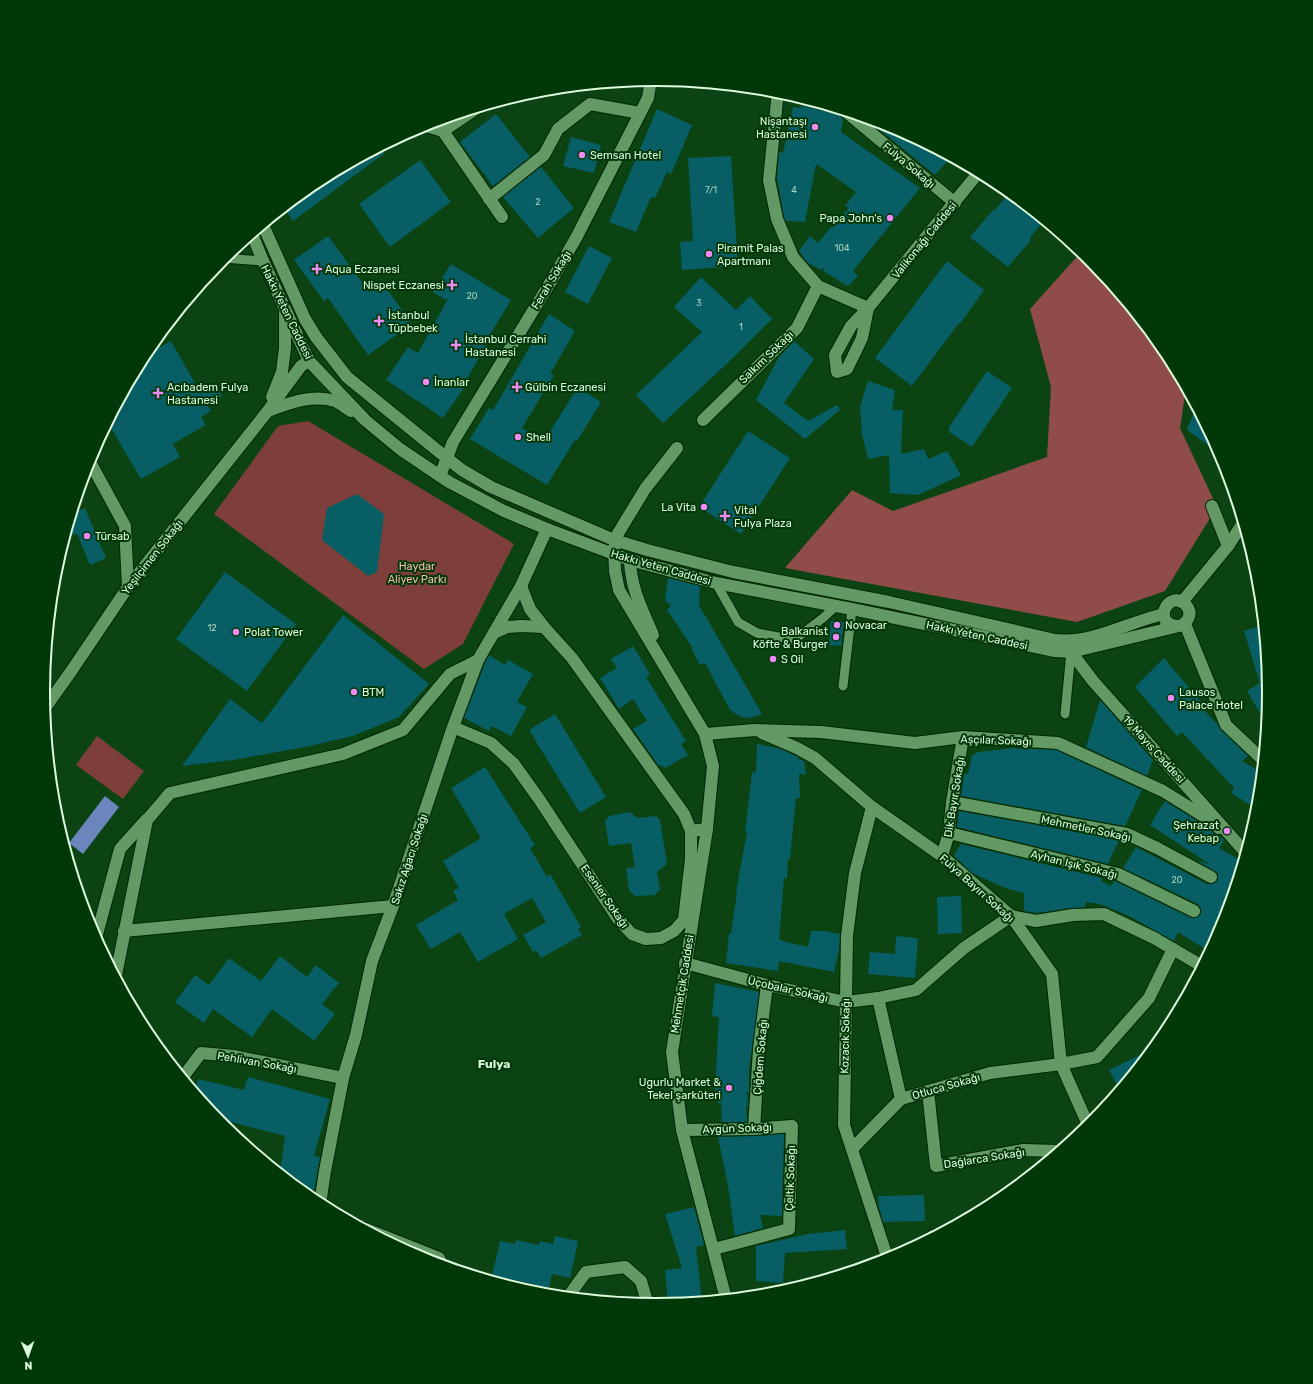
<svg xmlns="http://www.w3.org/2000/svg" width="1313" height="1384" viewBox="0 0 1313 1384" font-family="Rubik,sans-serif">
	<rect width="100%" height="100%" fill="#0b4312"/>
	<g fill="#7e3f3b">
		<polygon points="308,421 514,544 463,644 424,669 214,514 278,426"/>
		<polygon points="97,736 144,771 123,799 76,765"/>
	</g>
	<polygon fill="#8f4c48" points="1082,251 1090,258 1167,351 1186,388 1180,428 1217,507 1165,591 1077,622 785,568 852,490 893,511 1047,457 1051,387 1030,309"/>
	<polygon fill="#6b85bd" points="105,796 119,807 83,854 69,843"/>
	<g fill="#085e65">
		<polygon points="801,106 838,114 843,119 841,132 920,188 853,271 858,276 848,286 823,271 825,267 821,270 807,262 799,251 810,236 818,243 831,227 832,228 849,208 845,206 856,192 816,164 805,222 786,221 784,217 777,178 779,152 783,153 793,107 801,108"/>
		<polygon points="657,109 692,125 671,174 667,172 655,198 651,197 636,232 609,222"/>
		<polygon points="496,114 530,157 493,186 460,142"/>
		<polygon points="864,117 891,125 951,157 935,175"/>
		<polygon points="571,137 601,145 594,173 563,166"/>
		<polygon points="381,147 385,153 293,221 284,208 316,182"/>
		<polygon points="731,156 738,266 682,270 680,242 693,241 688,158"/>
		<polygon points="420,160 451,202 390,247 359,204"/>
		<polygon points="541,167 574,208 538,238 503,197"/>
		<polygon points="1010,192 1044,220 1030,238 1031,240 1008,267 970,237 993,210 994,211"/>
		<polygon points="328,236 369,292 382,282 412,324 368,355 328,298 324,301 294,260"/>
		<polygon points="589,246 612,258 588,304 565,292"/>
		<polygon points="947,261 984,290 960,324 959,323 912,386 875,358"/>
		<polygon points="451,264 511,300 486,341 488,342 464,384 466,385 443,418 386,380 408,347 418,353 449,297 446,300 433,292"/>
		<polygon points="701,277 736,310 750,296 772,319 733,358 663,423 636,395 702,332 674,307"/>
		<polygon points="549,314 575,331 550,374 554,375 522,428 544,441 578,387 601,402 577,441 575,440 547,485 470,439 489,408 493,410"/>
		<polygon points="171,341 200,392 215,384 222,396 207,405 211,411 201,417 206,425 173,444 180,457 141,479 108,423 144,356"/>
		<polygon points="794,341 814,359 784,403 808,421 837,405 840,410 805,439 756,400 779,357"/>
		<polygon points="987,371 1012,388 972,447 949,432 949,427"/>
		<polygon points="868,381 895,390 892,410 903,410 901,454 924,449 928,459 947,451 961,475 918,495 890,493 889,455 868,459 862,434 860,407"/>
		<polygon points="1194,412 1203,419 1223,456 1187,430"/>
		<polygon points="748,431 790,458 741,534 699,507"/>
		<polygon points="357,494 384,514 377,572 368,576 322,540 327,508"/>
		<polygon points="85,508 106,558 90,565 77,533 65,538 73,513"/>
		<polygon points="225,572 296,624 247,691 176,639"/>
		<polygon points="668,578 700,586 699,605 762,714 751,718 741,717 730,710 705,663 700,665 692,650 692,647 667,610 671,606 665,600"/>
		<polygon points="343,615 429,684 399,717 353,736 310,746 233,760 182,766 230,699 262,723"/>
		<polygon points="831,621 844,622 841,646 829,645"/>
		<polygon points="1263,625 1270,692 1267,725 1247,691 1260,683 1244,631"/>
		<polygon points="633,646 650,674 646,677 686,741 681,744 688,755 665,768 661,765 659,766 633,729 647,721 633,699 619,709 600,678 617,668 611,659"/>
		<polygon points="489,655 505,665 508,660 533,674 517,702 527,707 511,736 492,726 489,731 464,718 485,663"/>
		<polygon points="1164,658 1207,709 1205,711 1217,724 1221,730 1248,756 1242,761 1262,773 1260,793 1252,806 1231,793 1234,788 1182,732 1177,736 1135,687"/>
		<polygon points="1100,700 1153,760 1147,776 1086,747"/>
		<polygon points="555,714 606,797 580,813 529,730"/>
		<polygon points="757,744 781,749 798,757 798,759 804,761 806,775 799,774 800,798 796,798 790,859 788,858 787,879 784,878 779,940 782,940 782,941 808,947 811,931 826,931 840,934 839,949 834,972 779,961 778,971 726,963 729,934 731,934 737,892 736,892 747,832 745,832 752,772 756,773"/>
		<polygon points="1013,748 1056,750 1142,790 1125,826 961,796 964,774 968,774 972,756 978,752"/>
		<polygon points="485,767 535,845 530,848 547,877 550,874 581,927 578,929 582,935 541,958 536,950 533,952 523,935 546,922 532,898 504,914 518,939 478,962 460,932 431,949 416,925 458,900 453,891 459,888 443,861 481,838 451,788"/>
		<polygon points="1165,801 1204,825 1215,834 1220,835 1224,840 1219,848 1243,862 1223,927 1210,952 1178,932 1174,941 1129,916 1100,904 1086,902 1085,907 1072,908 1036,913 1024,911 1024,893 1008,889 972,873 954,856 961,844 1102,878 1101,881 1111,886 1114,881 1115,881 1191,918 1195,918 1198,917 1201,914 1200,907 1198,904 1123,868 1136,847 1207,884 1212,884 1217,881 1218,877 1217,873 1196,860 1211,865 1150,825"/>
		<polygon points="959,811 1119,840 1108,864 957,827"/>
		<polygon points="630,812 637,818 656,816 660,820 667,864 657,872 660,889 655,895 635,896 629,890 626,868 635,867 631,843 609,846 605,821 609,816"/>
		<polygon points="961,896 962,933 938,934 937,897"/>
		<polygon points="896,936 918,938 915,978 868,974 870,952 895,954"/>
		<polygon points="280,956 307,977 316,965 339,983 322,1004 335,1014 314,1041 272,1009 252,1037 213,1009 204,1023 175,1002 195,975 209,985 229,958 261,981"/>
		<polygon points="715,983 759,992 749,1070 749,1093 747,1092 748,1106 746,1106 747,1122 722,1122 721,1103 718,1103 717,1091 715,1090 719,1017 712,1016"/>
		<polygon points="1154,1048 1127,1081 1120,1090 1109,1070"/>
		<polygon points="248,1077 330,1099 314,1156 320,1157 314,1190 299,1188 280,1173 285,1136 216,1118 195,1092 198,1079 244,1090"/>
		<polygon points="784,1134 782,1216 760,1215 763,1228 735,1236 728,1186 718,1137 754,1136"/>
		<polygon points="924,1195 925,1221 883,1222 879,1207 878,1196"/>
		<polygon points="694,1207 704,1245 696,1247 702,1301 668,1304 665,1270 682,1268 665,1214"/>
		<polygon points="845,1230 847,1249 785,1253 783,1283 756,1281 756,1246 808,1234"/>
		<polygon points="555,1236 578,1241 570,1278 552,1274 549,1288 515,1280 514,1287 491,1280 500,1241 515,1244 516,1240 539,1245 540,1241 553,1244"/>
	</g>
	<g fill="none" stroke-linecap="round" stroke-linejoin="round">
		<defs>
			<g id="lane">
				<polyline points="223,258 263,261"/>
				<polyline points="716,583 738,622 757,633 794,640 823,618 836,606"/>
				<polyline points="843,686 852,609"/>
				<polyline points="1065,714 1071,652"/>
			</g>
			<g id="street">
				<polyline points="845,111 955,203"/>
				<polyline points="423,125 443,131"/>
				<polyline points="443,131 502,217"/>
				<polyline points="443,131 477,108"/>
				<polyline points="489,199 544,155 558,129 590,104 640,113"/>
				<polygon points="868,308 862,338 847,369 837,372 835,355 851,326"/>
				<polyline points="703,420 797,328 818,286"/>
				<polyline points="89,460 125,526 128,587"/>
				<polyline points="1212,506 1228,546"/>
				<polyline points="614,540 645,489 677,448"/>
				<polyline points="1182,602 1228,546 1243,523"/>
				<polyline points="1185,624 1226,725 1263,760"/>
				<polyline points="453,727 491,743 514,764 539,799 618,919 632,934 646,939 661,938 674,931 684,920 691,859 691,831 684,814 572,658 544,627"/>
				<polyline points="762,733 797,748 815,758 872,807 942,856 1011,916 1052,974 1061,1064 1089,1127"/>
				<polyline points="705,734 755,730 821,732 915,743 963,737 1058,743 1163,791 1208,819 1219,828"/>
				<polyline points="952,802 1127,834 1157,848 1211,877"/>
				<polyline points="872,807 855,873 847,936 844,1125 888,1260"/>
				<polyline points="949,833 1118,874 1194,911"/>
				<polyline points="942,856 949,833 952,802 963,737"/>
				<polyline points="1011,916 1036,921 1073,915 1104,914 1154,938 1202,966"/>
				<polyline points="124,931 393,906"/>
				<polyline points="96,938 120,849 146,820"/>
				<polyline points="685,963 767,985 846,1002 878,998 916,990 964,948 1011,916"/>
				<polyline points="116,975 147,820 170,793 343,754 403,730 450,674 478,660"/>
				<polyline points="878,998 901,1099"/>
				<polyline points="183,1077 201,1053 233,1056 343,1078"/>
				<polyline points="928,1091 936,1166 1023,1150 1059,1151"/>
				<polyline points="754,1129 759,1049 767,985"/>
				<polyline points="682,1130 754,1129 792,1126 789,1229 714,1249"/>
				<polyline points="852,1149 901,1099 990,1073 1061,1064 1097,1057 1149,998 1173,949"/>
				<polyline points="366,1229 439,1258 442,1265"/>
				<polyline points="933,1236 934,1236"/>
				<polyline points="771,1294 778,1293"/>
				<polyline points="568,1297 586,1272 625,1267 641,1281 648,1305"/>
			</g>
			<g id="secondary">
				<polyline points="778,91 769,180 777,219 793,257 818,286 868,308 979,172"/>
				<path d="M263,225L305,319L316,337L347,377L448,459L462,470L491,487L614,540L647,550L733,572L889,602L1055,640C1093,644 1128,622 1164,614"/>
				<path d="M252,234L263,261L309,361L365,420L400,449L449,482L504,511L547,529L630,560L716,583L852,609L1055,651L1071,652L1179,626C1188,623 1194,613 1185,604C1167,589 1151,626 1179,626"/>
				<polyline points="272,397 282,372 285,348 285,314"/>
				<path d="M268,411C290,403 312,394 335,401C340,403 346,408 351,411"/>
				<polyline points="440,476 453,442 553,278 576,238 648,98 651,79"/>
				<polyline points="614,548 615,571 619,590 705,734 713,766 707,829 672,1052 682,1130 726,1299"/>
				<path d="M630,560C631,589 642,609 653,635"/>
				<polyline points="521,586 530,609 544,627"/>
				<polyline points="494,633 507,627 521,626 544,627"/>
				<polyline points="1070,647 1071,652 1093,681 1246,853"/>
				<polyline points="45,708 72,670 128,587 267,412 301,366 309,361"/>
				<polyline points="691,831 707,829"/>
				<polyline points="320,1204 325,1171 343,1078 356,1035 372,961 393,906 453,727 478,660 521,586 547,529"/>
			</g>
		</defs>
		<use href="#lane" stroke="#002703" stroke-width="11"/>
		<use href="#street" stroke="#002703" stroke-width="14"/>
		<use href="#secondary" stroke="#002703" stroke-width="14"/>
		<use href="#lane" stroke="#639964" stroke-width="9"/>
		<use href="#street" stroke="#639964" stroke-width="12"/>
		<use href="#secondary" stroke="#639964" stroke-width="12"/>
	</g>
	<g fill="#ef8bf6" stroke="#003807" stroke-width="1.5">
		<circle cx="815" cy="127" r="4"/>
		<circle cx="582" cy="155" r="4"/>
		<circle cx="890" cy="218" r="4"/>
		<circle cx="709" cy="254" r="4"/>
		<path d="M315 263h4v4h4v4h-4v4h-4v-4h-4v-4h4z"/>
		<path d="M450 279h4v4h4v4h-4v4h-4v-4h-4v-4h4z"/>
		<path d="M377 315h4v4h4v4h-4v4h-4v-4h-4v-4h4z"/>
		<path d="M454 339h4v4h4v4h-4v4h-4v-4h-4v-4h4z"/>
		<circle cx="426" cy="382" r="4"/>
		<path d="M515 381h4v4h4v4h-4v4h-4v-4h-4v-4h4z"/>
		<path d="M156 387h4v4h4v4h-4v4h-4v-4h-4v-4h4z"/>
		<circle cx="518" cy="437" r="4"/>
		<circle cx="704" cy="507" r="4"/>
		<path d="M723 510h4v4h4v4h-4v4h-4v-4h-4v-4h4z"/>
		<circle cx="87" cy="536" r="4"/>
		<circle cx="837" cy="625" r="4"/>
		<circle cx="236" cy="632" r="4"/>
		<circle cx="836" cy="637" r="4"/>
		<circle cx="773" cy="659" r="4"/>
		<circle cx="354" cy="692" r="4"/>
		<circle cx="1171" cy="698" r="4"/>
		<circle cx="1227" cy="831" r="4"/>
		<circle cx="729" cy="1088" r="4"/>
	</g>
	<g text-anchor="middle" stroke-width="4" stroke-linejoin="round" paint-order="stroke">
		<g font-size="9" fill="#a9d4c0">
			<text x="711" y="193">7/1</text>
			<text x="794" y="193">4</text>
			<text x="538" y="205">2</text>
			<text x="842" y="251">104</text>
			<text x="472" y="299">20</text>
			<text x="699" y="306">3</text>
			<text x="741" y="330">1</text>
			<text x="212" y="631">12</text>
			<text x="1177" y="883">20</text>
		</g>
		<g font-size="11" fill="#dffbde" stroke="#003807" text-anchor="start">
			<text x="807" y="125" text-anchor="end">Nişantaşı<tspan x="807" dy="13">Hastanesi</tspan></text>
			<text x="590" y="159">Semsan Hotel</text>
			<text x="882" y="222" text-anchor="end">Papa John's</text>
			<text x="717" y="252">Piramit Palas<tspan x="717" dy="13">Apartmanı</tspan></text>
			<text x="325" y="273">Aqua Eczanesi</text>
			<text x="444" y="289" text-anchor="end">Nispet Eczanesi</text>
			<text x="388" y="319">İstanbul<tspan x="388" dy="13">Tüpbebek</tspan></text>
			<text x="465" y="343">İstanbul Cerrahi<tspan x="465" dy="13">Hastanesi</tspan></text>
			<text x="434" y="386">İnanlar</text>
			<text x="167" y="391">Acıbadem Fulya<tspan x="167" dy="13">Hastanesi</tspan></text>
			<text x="525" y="391">Gülbin Eczanesi</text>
			<text x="526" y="441">Shell</text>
			<text x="696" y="511" text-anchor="end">La Vita</text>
			<text x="734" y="514">Vital<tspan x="734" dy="13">Fulya Plaza</tspan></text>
			<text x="95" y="540">Türsab</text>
			<text x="845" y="629">Novacar</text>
			<text x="828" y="635" text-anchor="end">Balkanist<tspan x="828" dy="13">Köfte &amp; Burger</tspan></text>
			<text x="244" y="636">Polat Tower</text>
			<text x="781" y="663">S Oil</text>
			<text x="362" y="696">BTM</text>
			<text x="1179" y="696">Lausos<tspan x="1179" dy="13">Palace Hotel</tspan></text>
			<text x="1219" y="829" text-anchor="end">Şehrazat<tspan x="1219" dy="13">Kebap</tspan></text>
			<text x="721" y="1086" text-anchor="end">Ugurlu Market &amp;<tspan x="721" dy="13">Tekel şarküteri</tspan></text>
		</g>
		<g font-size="11" fill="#dffbde" stroke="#003807">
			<text transform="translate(909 165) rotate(40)" y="4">Fulya Sokağı</text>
			<text transform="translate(924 240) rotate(-51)" y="4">Valikonağı Caddesi</text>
			<text transform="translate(551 280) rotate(-59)" y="4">Ferah Sokağı</text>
			<text transform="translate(287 312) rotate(64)" y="4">Hakkı Yeten Caddesi</text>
			<text transform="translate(766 357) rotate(-44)" y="4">Salkım Sokağı</text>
			<text transform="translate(152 557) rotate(-52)" y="4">Yeşilçimen Sokağı</text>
			<text transform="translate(661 567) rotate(16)" y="4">Hakkı Yeten Caddesi</text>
			<text transform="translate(977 635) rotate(12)" y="4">Hakkı Yeten Caddesi</text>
			<text transform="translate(996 740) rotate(2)" y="4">Aşçılar Sokağı</text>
			<text transform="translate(1154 749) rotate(48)" y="4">19 Mayıs Caddesi</text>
			<text transform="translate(954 797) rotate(-81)" y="4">Dik Bayır Sokağı</text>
			<text transform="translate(1086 828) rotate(12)" y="4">Mehmetler Sokağı</text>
			<text transform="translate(409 859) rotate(-72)" y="4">Sakız Ağacı Sokağı</text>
			<text transform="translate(1074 864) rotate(14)" y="4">Ayhan Işık Sokağı</text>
			<text transform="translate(977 888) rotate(42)" y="4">Fulya Bayırı Sokağı</text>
			<text transform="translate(605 896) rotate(55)" y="4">Esenler Sokağı</text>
			<text transform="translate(682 984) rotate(-81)" y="4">Mehmetçik Caddesi</text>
			<text transform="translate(788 989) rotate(13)" y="4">Üçobalar Sokağı</text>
			<text transform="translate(845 1036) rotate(-89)" y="4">Kozacık Sokağı</text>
			<text transform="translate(760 1057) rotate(-85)" y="4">Çiğdem Sokağı</text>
			<text transform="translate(257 1062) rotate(10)" y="4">Pehlivan Sokağı</text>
			<text transform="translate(946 1086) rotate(-16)" y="4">Otluca Sokağı</text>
			<text transform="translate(737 1128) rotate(-2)" y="4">Aygün Sokağı</text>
			<text transform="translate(984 1158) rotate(-9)" y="4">Dağlarca Sokağı</text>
			<text transform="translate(790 1178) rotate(-88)" y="4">Çeltik Sokağı</text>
		</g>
		<g font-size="11" fill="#f5b7b2" stroke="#003807">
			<text x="417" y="570">Haydar<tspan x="417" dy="13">Aliyev Parkı</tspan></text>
		</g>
		<g font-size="12" font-weight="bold" fill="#dffbde" stroke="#003807">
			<text x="494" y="1068">Fulya</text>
		</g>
	</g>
	<path d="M0 0H1313V1384H0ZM50 692a606 606 0 1 1 1212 0a606 606 0 1 1-1212 0Z" fill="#003807" fill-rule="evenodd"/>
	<path fill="none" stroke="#dffbde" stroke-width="2" d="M50 692a606 606 0 1 1 1212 0a606 606 0 1 1-1212 0Z"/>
	<g transform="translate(28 1356) rotate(178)" stroke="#003807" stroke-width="3" paint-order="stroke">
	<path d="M0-3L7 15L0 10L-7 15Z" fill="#dffbde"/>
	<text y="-6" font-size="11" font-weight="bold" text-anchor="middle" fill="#dffbde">N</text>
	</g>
</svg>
